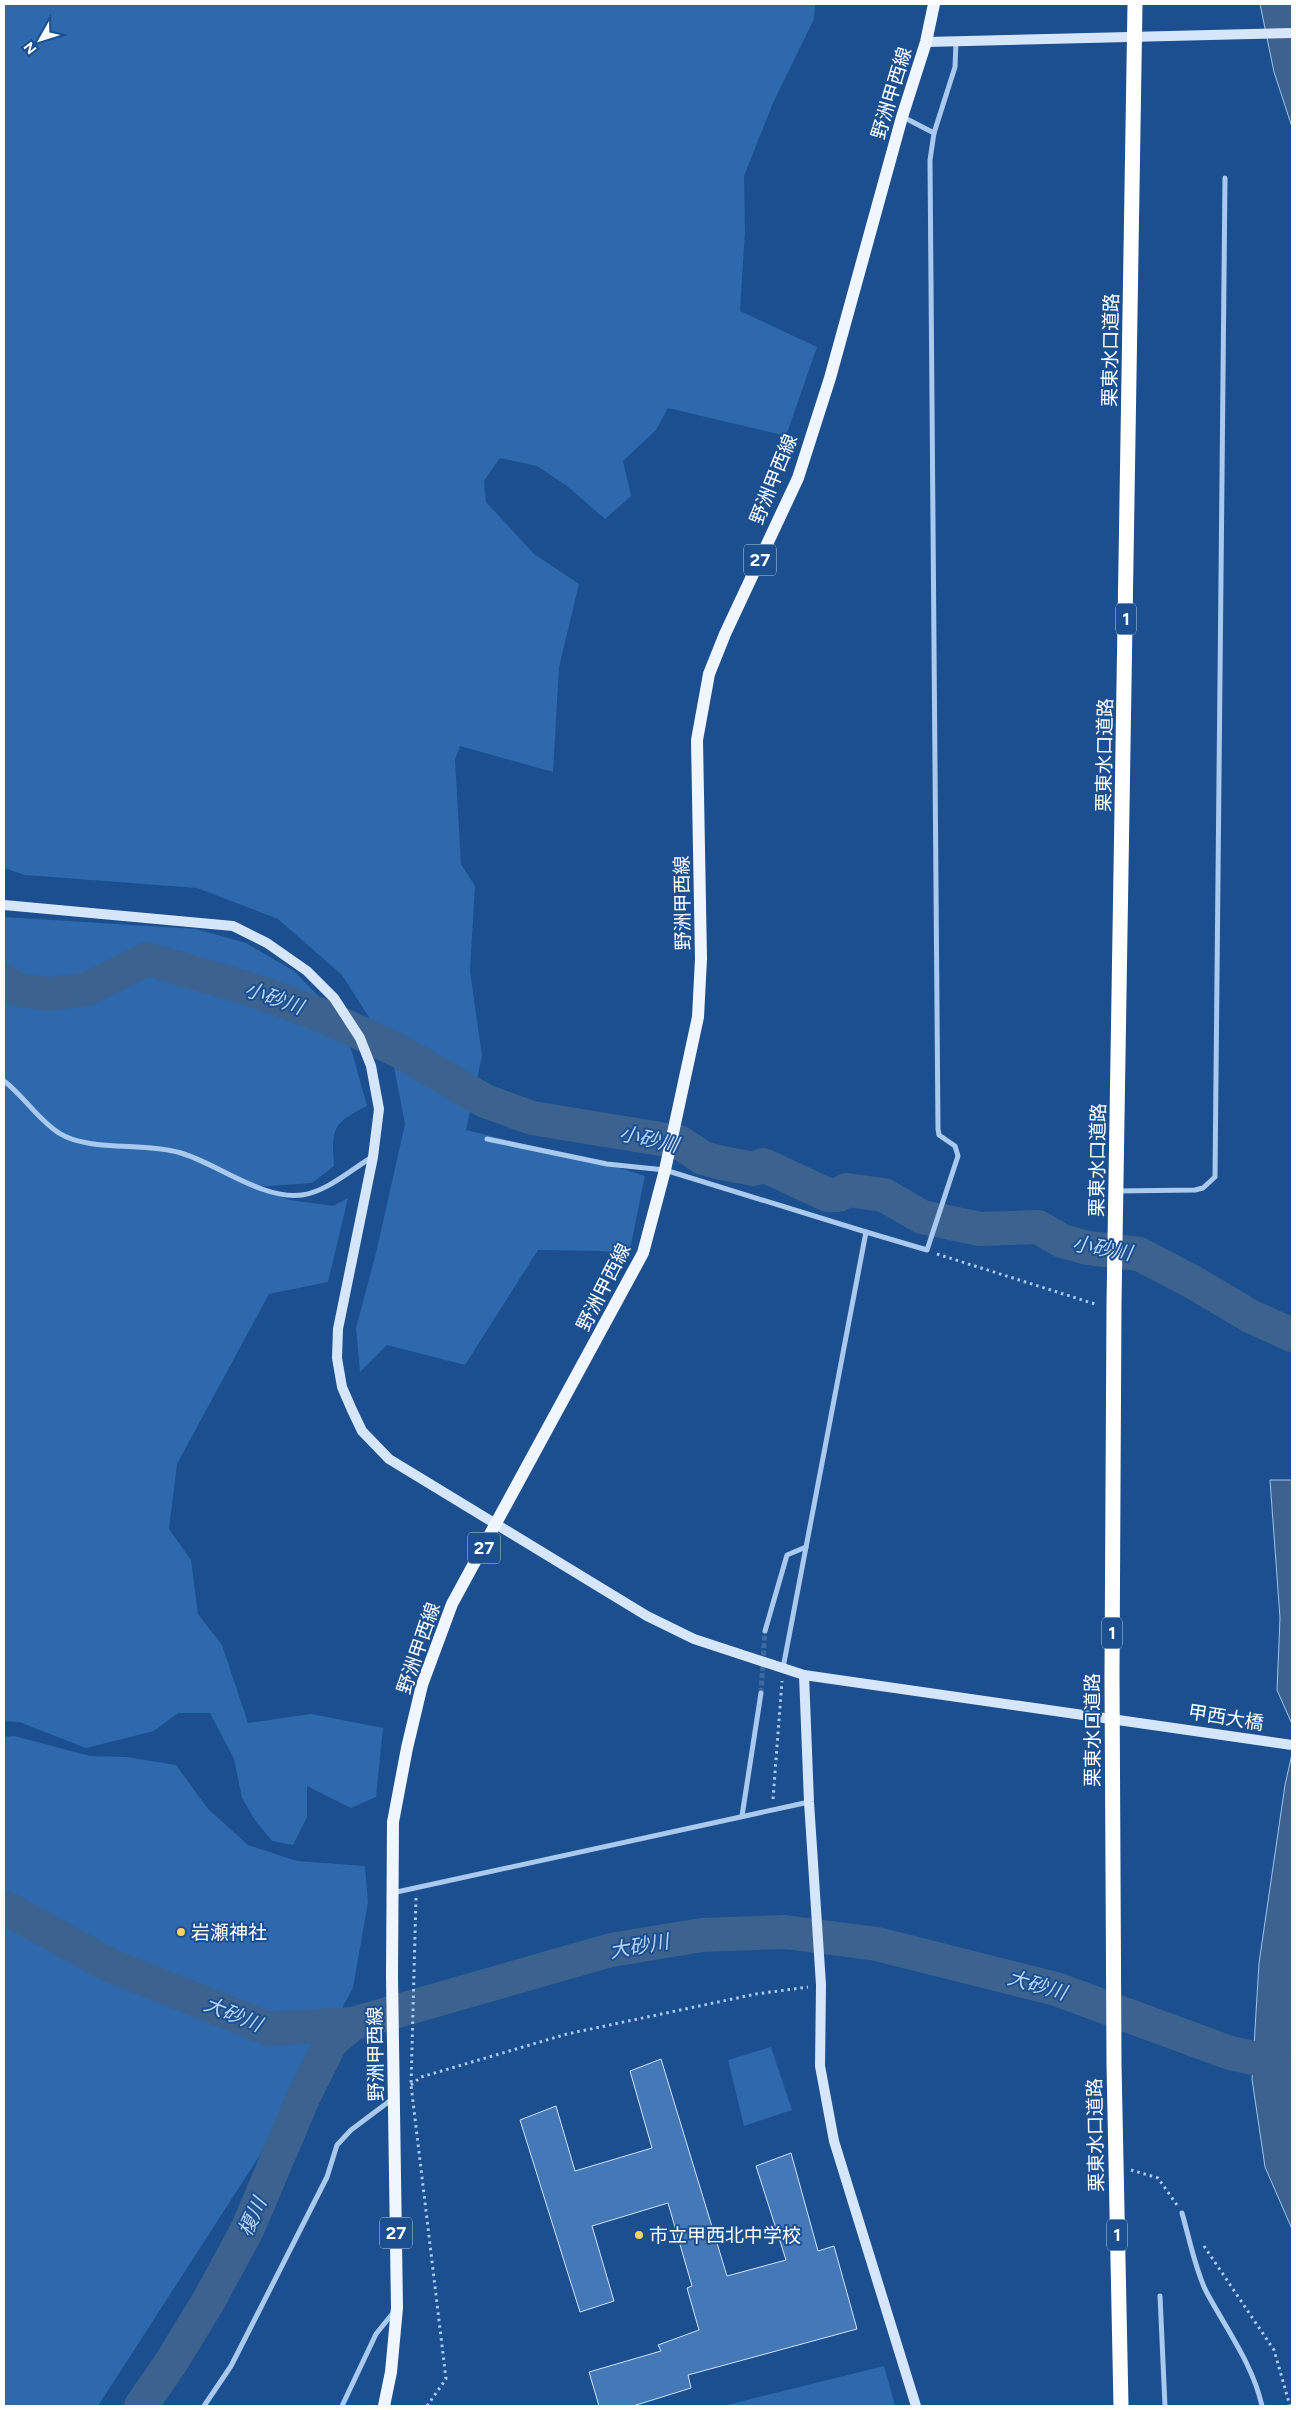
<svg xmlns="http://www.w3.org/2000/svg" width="1296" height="2410" viewBox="0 0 1296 2410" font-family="Figtree,'Noto Sans JP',sans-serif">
	<rect width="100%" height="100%" fill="#1b4f8f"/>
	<g fill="#2e69ad">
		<polygon points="4,4 815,4 814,19 773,103 744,176 745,231 740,311 817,347 786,436 668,408 656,430 623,461 631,496 605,519 567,486 537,466 500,458 484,481 486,502 511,529 534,554 579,584 559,667 553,772 460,746 455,760 461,864 475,886 470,971 482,1056 466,1130 607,1164 645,1176 629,1254 602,1251 538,1250 465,1365 387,1345 360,1372 356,1328 376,1253 405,1124 391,1052 342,975 278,919 197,888 25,875 4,868"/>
		<path d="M4,917L196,929L246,943L294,971L330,1008L352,1052L367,1106C333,1123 331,1128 334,1166L312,1183L254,1187L290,1200L333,1206L348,1198L328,1282L269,1294L177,1464L169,1529L191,1560L198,1614L222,1645L248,1723L311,1714L383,1728L376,1797L351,1808L307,1786V1817L293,1845L272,1841L255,1820L242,1798L234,1759L210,1713H178L154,1731L86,1748L19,1722L4,1721Z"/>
		<polygon points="14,1736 90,1756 126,1757 176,1765 208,1809 248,1845 297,1861 365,1866 368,1902 353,1988 269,2141 98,2406 4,2406 4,1737"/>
		<polygon points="771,2047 792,2110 744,2126 728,2060"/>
		<polygon points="884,2366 895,2406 723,2406"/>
	</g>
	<g fill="#3c6290" stroke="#9cc4f0">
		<polygon points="1260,4 1292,4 1292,127 1274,72"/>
		<polygon points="1270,1480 1292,1480 1292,1724 1277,1690 1280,1618"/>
		<polygon points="1292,1754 1292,2229 1265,2167 1252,2079 1259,1963 1285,1785"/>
	</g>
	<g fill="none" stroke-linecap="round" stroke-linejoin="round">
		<g stroke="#3c6290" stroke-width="34">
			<polyline points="4,981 18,990 48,994 87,989 147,959 253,990 326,1017 399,1051 485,1101 532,1118 679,1142 703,1158 722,1163 754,1169 763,1165 828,1195 839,1195 846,1190 884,1195 922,1217 980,1229 1038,1227 1062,1241 1088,1248 1139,1254 1191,1281 1250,1316 1292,1335"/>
			<polyline points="4,1907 109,1965 269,2029 352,2024 611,1950 702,1935 785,1932 877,1944 1056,1989 1230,2053 1292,2066"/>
			<polyline points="141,2406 170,2364 208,2302 247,2230 303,2098 331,2042 352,2024"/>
		</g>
	</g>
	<polygon fill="#4478b7" stroke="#cfe3fa" points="661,2059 727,2276 786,2260 756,2166 791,2153 818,2251 834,2246 857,2329 688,2375 691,2388 633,2406 599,2406 589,2372 661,2351 658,2345 699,2330 687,2288 692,2286 668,2203 592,2226 614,2301 580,2312 520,2120 556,2106 575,2171 652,2148 630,2071"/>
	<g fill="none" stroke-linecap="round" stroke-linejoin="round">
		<polyline stroke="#3d69a0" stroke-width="5" stroke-dasharray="5 2.5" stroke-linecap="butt" points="761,1693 765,1631"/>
		<g stroke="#a9c9ee" stroke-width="3" stroke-dasharray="2.5 4" stroke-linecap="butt">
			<polyline points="937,1254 1095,1304"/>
			<polyline points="773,1799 782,1681"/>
			<polyline points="416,1898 411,2085 446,2379 427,2406"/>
			<polyline points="411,2085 421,2077 567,2034 756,1994 808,1987"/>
			<polyline points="1131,2170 1158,2178 1177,2205"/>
			<polyline points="1204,2246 1274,2350 1290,2406"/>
		</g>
		<g stroke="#a9c9ee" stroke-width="5">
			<polyline points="903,117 934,133"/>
			<path d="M4,1081C24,1096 38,1120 59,1133C88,1152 146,1142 181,1153C218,1164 262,1200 302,1195C326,1192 351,1170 372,1157"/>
			<polyline points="487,1139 607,1164 665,1170 866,1232"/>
			<polyline points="1117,1191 1195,1190 1203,1188 1215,1177 1225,178"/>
			<polyline points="765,1631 787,1555 806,1547"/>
			<polyline points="783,1668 866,1232 927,1250 958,1156 955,1146 939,1135 938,1129 930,160 934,133 955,67 956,42"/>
			<polyline points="742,1816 761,1693"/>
			<polyline points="392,1893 809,1802"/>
			<path d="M1182,2213C1189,2237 1196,2273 1207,2293C1227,2330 1253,2365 1262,2406"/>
			<polyline points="1160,2296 1165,2406"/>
			<polyline points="204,2406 231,2366 258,2313 327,2177 337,2145 351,2130 391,2100"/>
			<polyline points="342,2406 376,2334 393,2313"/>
		</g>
		<g stroke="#d6e6fa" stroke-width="10">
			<polyline points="926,42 1292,33"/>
			<polyline points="4,905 233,926 267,943 307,971 334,998 360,1038 371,1066 379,1109 373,1157 338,1329 337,1358 342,1387 352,1410 362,1431 389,1459 647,1616 694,1639 804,1675 1292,1745"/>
			<polyline points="804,1675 809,1802 821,1985 820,2066 834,2141 916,2406"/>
		</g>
		<polyline stroke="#f0f6ff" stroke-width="12" points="384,2406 391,2372 397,2308 392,1976 393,1822 407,1748 422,1685 452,1604 643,1253 665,1170 698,1017 701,959 697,740 709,674 725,634 798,478 830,378 902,117 926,42 934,4"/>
		<polyline stroke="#fff" stroke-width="15" points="1121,2406 1114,2064 1112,1675 1114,1304 1135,4"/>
	</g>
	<g fill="#ffd166" stroke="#1b4f8f" stroke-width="2">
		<circle cx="181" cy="1932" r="5"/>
		<circle cx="639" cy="2235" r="5"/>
	</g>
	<g text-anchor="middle" stroke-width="4" stroke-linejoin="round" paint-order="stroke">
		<g fill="#1b4f8f" stroke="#bbcadd" stroke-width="1">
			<rect x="744" y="544.5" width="32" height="31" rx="4"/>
			<rect x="1116" y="603.5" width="20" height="31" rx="4"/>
			<rect x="468" y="1532.5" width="32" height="31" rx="4"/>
			<rect x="1102" y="1617.5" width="20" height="31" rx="4"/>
			<rect x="380" y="2217.5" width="32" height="31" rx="4"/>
			<rect x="1107" y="2219.5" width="20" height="31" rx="4"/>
		</g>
		<g font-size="18" font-weight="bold" fill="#fff">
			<text x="760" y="566">27</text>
			<text x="1126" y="625">1</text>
			<text x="484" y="1554">27</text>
			<text x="1112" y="1639">1</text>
			<text x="396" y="2239">27</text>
			<text x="1117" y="2241">1</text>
		</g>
		<g font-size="19" fill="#fff" stroke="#1b4f8f">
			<text transform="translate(891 93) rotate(-73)" y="7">野洲甲西線</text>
			<text transform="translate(1110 350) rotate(-89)" y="7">栗東水口道路</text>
			<text transform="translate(773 479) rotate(-68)" y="7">野洲甲西線</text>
			<text transform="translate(1104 755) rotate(-89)" y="7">栗東水口道路</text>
			<text transform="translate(682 903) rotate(-91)" y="7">野洲甲西線</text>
			<text transform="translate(1097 1160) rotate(-89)" y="7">栗東水口道路</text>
			<text transform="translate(603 1287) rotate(-63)" y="7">野洲甲西線</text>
			<text transform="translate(418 1648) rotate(-71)" y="7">野洲甲西線</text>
			<text transform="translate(1226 1717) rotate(9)" y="7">甲西大橋</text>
			<text transform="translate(1092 1730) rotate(-90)" y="7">栗東水口道路</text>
			<text transform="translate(375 2054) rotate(-91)" y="7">野洲甲西線</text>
			<text transform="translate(1095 2135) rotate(-91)" y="7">栗東水口道路</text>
		</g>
		<g font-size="19" fill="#fff" stroke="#1b4f8f" text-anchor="start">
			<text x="191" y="1939">岩瀬神社</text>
			<text x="649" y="2242">市立甲西北中学校</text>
		</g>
		<g font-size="20" font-style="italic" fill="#b5d3f5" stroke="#1b4f8f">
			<text transform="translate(274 998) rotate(19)" y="7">小砂川</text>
			<text transform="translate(649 1139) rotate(12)" y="7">小砂川</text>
			<text transform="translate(1102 1248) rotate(10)" y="7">小砂川</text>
			<text transform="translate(639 1946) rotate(-10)" y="7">大砂川</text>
			<text transform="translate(1037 1985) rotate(16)" y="7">大砂川</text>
			<text transform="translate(233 2014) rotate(22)" y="7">大砂川</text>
			<text transform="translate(252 2217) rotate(-65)" y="7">榎川</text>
		</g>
	</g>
	<rect width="1296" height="2410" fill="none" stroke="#ffffff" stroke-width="10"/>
	<g transform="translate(40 40) rotate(231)" stroke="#1b4f8f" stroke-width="4" paint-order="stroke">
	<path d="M0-4L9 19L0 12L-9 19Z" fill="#ffffff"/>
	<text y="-8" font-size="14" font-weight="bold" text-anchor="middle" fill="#ffffff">N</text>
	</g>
</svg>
